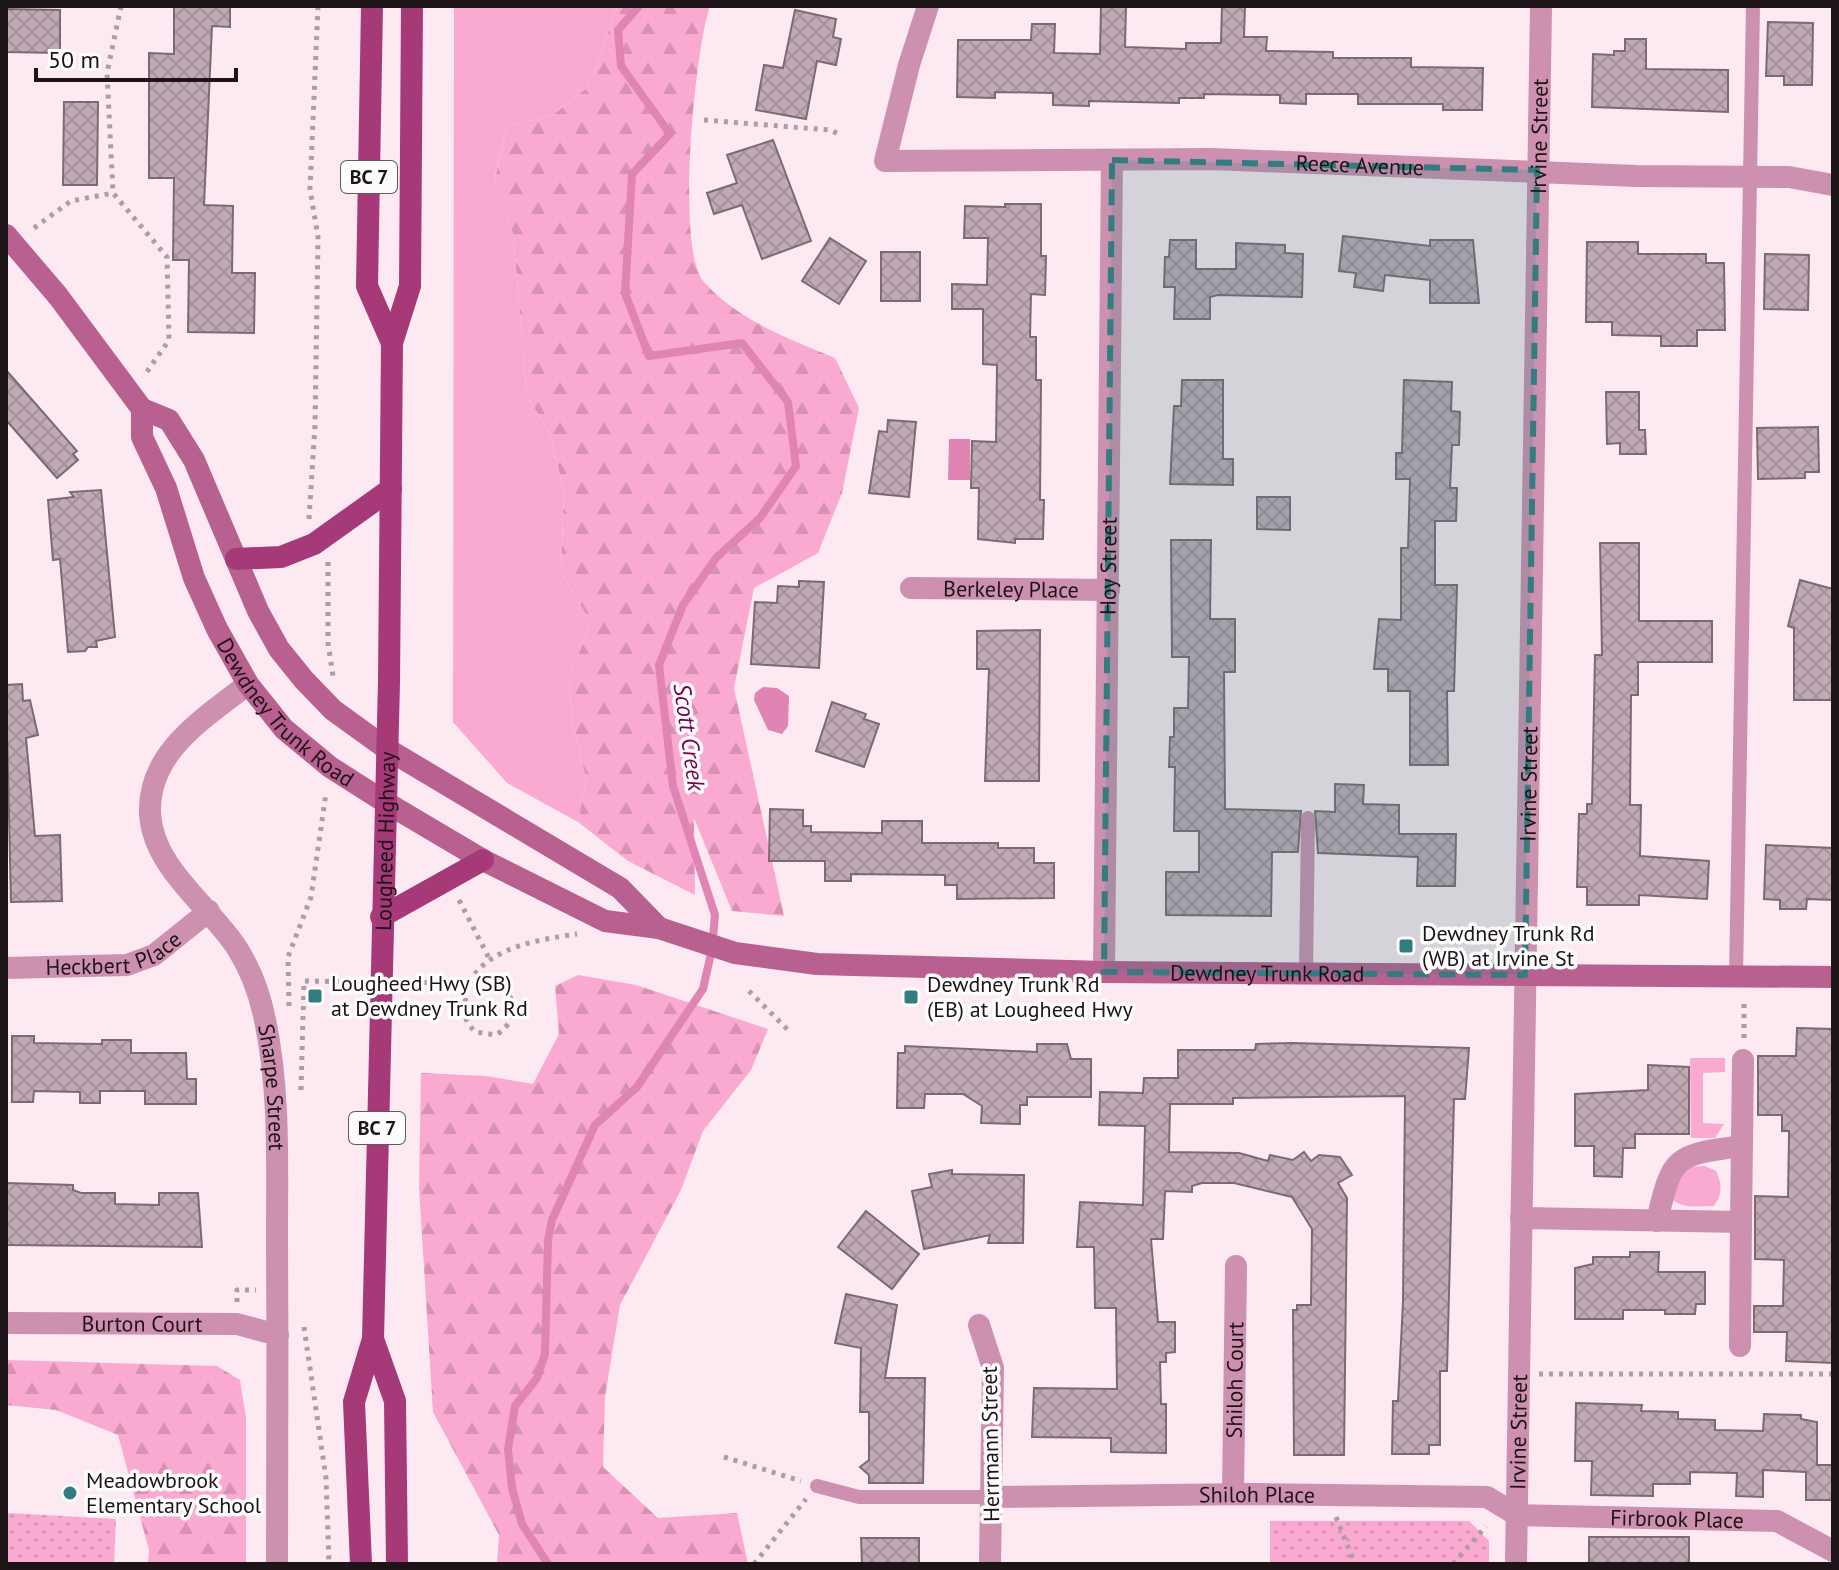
<svg xmlns="http://www.w3.org/2000/svg" width="1839" height="1570" viewBox="0 0 1839 1570" font-family="'PT Sans',sans-serif">
	<defs>
		<pattern id="forest-firs" width="22" height="20" patternUnits="userSpaceOnUse" patternTransform="scale(2)"><rect width="22" height="20" fill="#faaad1"/><path d="M5 1l3.5 6h-7zM16 11l3.5 6h-7z" fill="#d691b3"/></pattern>
		<pattern id="park-dots" width="8" height="8" patternUnits="userSpaceOnUse" patternTransform="scale(2)"><rect width="8" height="8" fill="#faaad1"/><path d="M2 2h.1M6 6h.1" fill="none" stroke="#d691b3" stroke-width="1.8" stroke-linecap="round"/></pattern>
		<pattern id="building-cross-hatch" width="8" height="8" patternUnits="userSpaceOnUse" patternTransform="scale(2)"><rect width="8" height="8" fill="#c1aab5"/><path d="M0 0l8 8M0 8l8-8" fill="none" stroke="#a5919b"/></pattern>
	</defs>
	<rect width="100%" height="100%" fill="#fde9f2"/>
	<g fill="#faaad1">
		<polygon points="454,6 618,6 588,87 553,115 507,127 494,181 513,233 527,396 550,434 564,492 561,572 591,623 569,678 572,719 586,778 578,822 507,783 453,722"/>
		<polygon points="1690,1058 1725,1058 1725,1072 1703,1073 1703,1123 1724,1124 1715,1138 1691,1138"/>
		<path d="M1705,1166L1716,1171C1722,1184 1723,1193 1714,1206C1698,1206 1681,1210 1670,1197L1686,1167Z"/>
	</g>
	<g fill="url(#forest-firs)">
		<path d="M618,6H710C695,49 675,250 704,282C739,321 789,339 835,358L859,408L842,493L818,553L754,588L734,688L784,916L732,911L694,818L695,895L628,861L578,822L586,778L572,719L569,678L591,623L561,572L564,492L550,434L527,396L513,233L494,182L507,127L553,115L588,87Z"/>
		<polygon points="578,975 636,985 768,1029 751,1070 703,1131 681,1190 620,1305 605,1397 603,1467 658,1518 737,1513 748,1564 497,1564 499,1535 433,1412 419,1187 421,1073 486,1076 533,1084 559,1034 555,986"/>
		<polygon points="6,1360 217,1366 240,1380 246,1418 246,1564 148,1564 149,1550 118,1435 56,1410 6,1405"/>
	</g>
	<g fill="url(#park-dots)">
		<polygon points="6,1513 116,1519 114,1564 6,1564"/>
		<polygon points="1270,1521 1469,1521 1489,1541 1489,1564 1270,1564"/>
	</g>
	<g fill="#df84b3">
		<polygon points="949,439 970,439 970,480 948,480"/>
		<polygon points="763,687 777,688 789,696 788,726 782,734 768,730 754,700 755,693"/>
	</g>
	<g fill="none" stroke-linecap="round" stroke-linejoin="round">
		<polyline stroke="#df84b3" stroke-width="8" points="548,1564 522,1524 512,1488 508,1449 515,1406 537,1378 545,1354 548,1240 552,1220 595,1125 637,1087 703,989 712,949 715,915 673,786 659,665 683,605 716,558 760,518 796,466 788,402 742,343 649,356 625,293 632,174 670,134 621,66 618,30 639,6"/>
	</g>
	<g fill="url(#building-cross-hatch)" stroke="#7e6973" stroke-width="2">
		<polygon points="174,6 230,6 230,27 212,26 204,205 233,206 232,273 255,273 254,333 188,332 189,260 173,260 174,178 149,178 149,53 174,54"/>
		<polygon points="1101,6 1126,6 1125,47 1186,49 1186,43 1221,43 1222,6 1245,6 1244,37 1267,37 1266,51 1333,52 1333,58 1411,58 1411,67 1483,68 1482,110 1443,110 1443,104 1358,104 1358,94 1306,94 1306,104 1280,103 1280,95 1204,94 1204,98 1179,98 1179,103 1089,101 1089,106 1053,105 1053,93 995,92 995,98 957,97 958,40 1031,40 1032,24 1055,24 1054,53 1100,54"/>
		<polygon points="6,9 60,10 60,53 6,52"/>
		<polygon points="795,10 836,19 833,37 841,39 836,65 817,61 806,119 756,110 764,65 783,68"/>
		<polygon points="1768,22 1813,23 1812,85 1784,85 1784,76 1766,76"/>
		<polygon points="1625,39 1646,39 1646,69 1728,70 1728,112 1592,107 1593,54 1614,55 1614,51 1625,51"/>
		<polygon points="64,102 98,102 97,185 63,185"/>
		<polygon points="773,140 811,241 762,259 742,205 714,214 707,193 737,183 727,155"/>
		<polygon points="1005,204 1041,204 1041,256 1046,256 1045,295 1031,294 1030,337 1036,337 1036,380 1041,380 1040,500 1044,500 1043,539 1015,539 1015,543 978,539 979,488 971,488 972,441 996,442 997,365 983,364 983,309 952,309 952,284 987,285 988,238 964,238 965,206 1005,207"/>
		<polygon points="1343,236 1430,246 1430,240 1473,240 1479,303 1430,303 1430,280 1385,275 1383,291 1354,287 1356,273 1339,271"/>
		<polygon points="830,238 866,261 839,304 802,281"/>
		<polygon points="1170,240 1196,240 1196,269 1236,269 1236,243 1285,245 1285,253 1303,254 1302,297 1218,295 1210,297 1210,319 1174,319 1175,287 1164,287 1165,257 1169,257"/>
		<polygon points="1587,242 1638,242 1638,254 1706,254 1706,263 1724,263 1725,330 1697,330 1697,346 1661,346 1661,336 1612,335 1612,322 1586,322"/>
		<rect x="881" y="252" width="39" height="49"/>
		<polygon points="1765,254 1809,255 1808,310 1764,309"/>
		<polygon points="6,370 77,451 73,454 78,460 57,478 6,420"/>
		<polygon points="1182,380 1223,380 1223,459 1233,459 1233,485 1170,484 1174,406 1181,406"/>
		<polygon points="1404,380 1452,382 1451,411 1460,412 1459,445 1452,445 1450,488 1457,488 1456,521 1435,521 1435,585 1457,585 1454,691 1447,691 1448,765 1410,765 1410,691 1388,691 1388,669 1374,669 1379,619 1401,620 1401,548 1408,548 1410,479 1396,479 1396,453 1402,453"/>
		<polygon points="1606,392 1639,392 1639,430 1645,430 1646,454 1620,454 1620,443 1607,444"/>
		<polygon points="888,420 916,422 909,497 869,493 879,431 887,432"/>
		<polygon points="1818,427 1819,472 1805,472 1805,478 1758,479 1757,428"/>
		<polygon points="101,490 115,637 96,641 97,647 88,647 85,651 68,652 60,559 53,560 48,500 74,497 70,492"/>
		<polygon points="1257,497 1290,497 1290,530 1257,529"/>
		<polygon points="1171,540 1211,540 1210,619 1235,619 1235,672 1224,672 1225,809 1301,811 1298,852 1272,852 1271,916 1166,915 1166,872 1199,872 1199,831 1174,831 1175,767 1169,767 1170,737 1174,737 1174,708 1188,708 1189,657 1172,657"/>
		<polygon points="1600,543 1639,543 1639,621 1712,621 1712,662 1638,662 1638,695 1631,695 1630,805 1641,805 1640,856 1709,861 1707,899 1639,895 1639,905 1587,905 1587,887 1577,887 1579,814 1587,814 1587,804 1592,804 1595,655 1602,655"/>
		<polygon points="1800,580 1833,589 1833,700 1794,700 1794,628 1788,626"/>
		<polygon points="799,581 824,582 819,668 751,664 755,602 777,603 778,586 799,587"/>
		<polygon points="1040,630 1039,781 985,781 989,669 977,669 977,631"/>
		<polygon points="22,684 23,701 30,700 38,735 26,738 35,836 60,835 62,901 11,902 6,685"/>
		<polygon points="832,702 866,714 864,719 879,724 864,767 816,751"/>
		<polygon points="1335,784 1364,785 1363,804 1399,805 1399,834 1456,834 1455,886 1417,886 1418,857 1318,853 1315,811 1335,812"/>
		<polygon points="770,809 803,810 803,826 811,826 811,832 882,833 882,821 922,821 922,843 998,843 998,848 1034,848 1034,863 1054,863 1054,898 957,899 957,885 945,885 945,875 851,874 851,881 825,881 825,861 769,861"/>
		<polygon points="1766,845 1833,848 1833,900 1807,899 1806,909 1780,909 1780,900 1764,899"/>
		<polygon points="1797,1028 1833,1029 1833,1363 1786,1361 1787,1332 1754,1332 1754,1306 1783,1306 1784,1260 1755,1259 1755,1196 1788,1197 1789,1137 1789,1131 1782,1131 1782,1115 1758,1115 1758,1056 1796,1056"/>
		<polygon points="12,1036 34,1036 34,1043 102,1044 102,1040 131,1040 131,1053 186,1053 187,1079 196,1079 196,1104 145,1104 145,1091 100,1091 100,1103 80,1103 80,1092 34,1091 33,1102 12,1102"/>
		<polygon points="1293,1043 1469,1048 1465,1099 1454,1099 1447,1371 1440,1371 1440,1445 1429,1445 1429,1454 1392,1454 1393,1401 1398,1401 1403,1302 1405,1096 1233,1098 1233,1104 1170,1104 1169,1152 1239,1153 1268,1161 1270,1155 1293,1160 1304,1152 1311,1161 1319,1155 1340,1157 1352,1175 1338,1183 1347,1198 1344,1455 1294,1455 1293,1310 1297,1310 1297,1305 1311,1305 1312,1229 1292,1197 1234,1183 1202,1183 1192,1186 1192,1192 1165,1191 1163,1239 1151,1239 1158,1322 1175,1322 1175,1352 1166,1353 1166,1362 1160,1362 1161,1404 1166,1404 1166,1453 1111,1452 1111,1438 1032,1437 1034,1388 1117,1389 1116,1308 1095,1308 1094,1247 1077,1247 1080,1202 1143,1205 1145,1126 1099,1125 1100,1092 1143,1093 1144,1078 1178,1078 1178,1050 1255,1050 1256,1044"/>
		<polygon points="1037,1044 1067,1044 1071,1059 1091,1059 1091,1097 1027,1097 1027,1105 1020,1105 1020,1124 981,1123 982,1106 963,1094 925,1094 924,1108 897,1108 898,1053 905,1053 905,1046 1037,1052"/>
		<polygon points="1648,1065 1689,1067 1689,1134 1635,1134 1635,1148 1623,1148 1622,1177 1594,1176 1594,1146 1575,1146 1575,1094 1648,1090"/>
		<polygon points="952,1170 952,1174 1024,1175 1023,1243 988,1243 990,1235 924,1249 912,1191 932,1187 929,1174"/>
		<polygon points="6,1183 73,1185 73,1190 81,1193 115,1193 115,1204 159,1205 159,1193 198,1193 202,1247 6,1245"/>
		<polygon points="866,1211 919,1254 892,1289 838,1247"/>
		<polygon points="1630,1252 1659,1252 1658,1272 1705,1272 1705,1304 1696,1304 1695,1314 1665,1314 1665,1310 1623,1310 1623,1319 1575,1319 1575,1268 1593,1264 1593,1257 1630,1257"/>
		<polygon points="846,1294 897,1305 885,1378 925,1378 923,1483 869,1483 869,1475 860,1467 869,1460 869,1412 860,1412 861,1348 835,1343"/>
		<polygon points="1576,1403 1642,1405 1641,1411 1678,1412 1678,1419 1715,1420 1715,1430 1763,1431 1764,1414 1801,1415 1801,1419 1817,1422 1817,1465 1833,1465 1833,1500 1806,1500 1806,1472 1763,1470 1763,1497 1736,1496 1737,1473 1690,1472 1690,1484 1653,1484 1653,1496 1591,1495 1592,1461 1575,1461"/>
		<rect x="1589" y="1537" width="100" height="27"/>
		<polygon points="861,1538 919,1538 919,1564 862,1564"/>
	</g>
	<g fill="none" stroke-linecap="round" stroke-linejoin="round">
		<g stroke="#ad9da4" stroke-width="5" stroke-dasharray="4 6" stroke-linecap="butt">
			<polyline points="121,6 107,73 113,193 167,257 169,340 144,376"/>
			<polyline points="704,120 830,130 841,135"/>
			<polyline points="34,228 71,201 113,193"/>
			<polyline points="309,519 315,425 318,237 310,189 318,6"/>
			<polyline points="328,562 328,643 333,676"/>
			<polyline points="459,900 490,960"/>
			<path d="M403,982L488,984C518,989 522,1019 496,1035L476,1032C467,1025 464,1017 465,1005C466,950 535,940 577,934"/>
			<polyline points="749,991 788,1030"/>
			<polyline points="289,1006 288,957 311,897 326,793"/>
			<polyline points="1744,1038 1744,1003"/>
			<polyline points="301,1090 304,981 361,982"/>
			<polyline points="237,1302 237,1290 256,1290"/>
			<polyline points="304,1327 326,1478 329,1564"/>
			<polyline points="1539,1374 1833,1374"/>
			<polyline points="724,1457 801,1481"/>
			<polyline points="1336,1517 1355,1564"/>
			<polyline points="754,1564 806,1499"/>
			<polyline points="1453,1564 1486,1526"/>
		</g>
		<g stroke="#ce90af" stroke-width="14">
			<polyline points="1306,973 1308,818"/>
			<polyline points="1736,977 1753,6"/>
			<polyline points="817,1486 859,1497 991,1497"/>
		</g>
		<g stroke="#ce90af" stroke-width="22">
			<path id="s1" d="M928,6L909,65L885,161L1211,159L1636,176L1789,177L1833,185"/>
			<path id="s2" d="M911,588L1109,590"/>
			<path id="s3" d="M248,684C205,718 148,751 150,813C152,867 209,905 237,948C251,970 260,995 265,1020C280,1091 277,1166 277,1237C278,1346 277,1455 277,1564"/>
			<path id="s4" d="M6,968L127,965L154,955L209,911"/>
			<path id="s5" d="M1104,972L1112,160"/>
			<polyline points="1521,1218 1741,1222 1743,1060"/>
			<path d="M1657,1221C1672,1155 1675,1155 1742,1146"/>
			<path id="s6" d="M6,1323L237,1324L278,1335"/>
			<polyline points="979,1325 993,1368 990,1564"/>
			<polyline points="1740,1346 1741,1222"/>
			<path id="s7" d="M1233,1494L1236,1266"/>
			<path id="s8" d="M991,1497L1252,1494L1487,1497L1517,1515"/>
			<path id="s9" d="M1517,1515L1777,1521L1833,1551"/>
			<path id="s10" d="M1516,1564L1541,6"/>
		</g>
		<g stroke="#b8608f" stroke-width="22">
			<polyline points="6,235 58,296 142,409 169,420 194,460 258,611 279,649 304,680 333,710 387,749 620,888 659,928"/>
			<path id="s11" d="M142,409V437L166,488L194,578L217,629L248,684L284,729L330,767L385,802L483,860L605,921L659,928L735,953L817,964L1104,972L1833,977"/>
		</g>
		<g stroke="#a63a78" stroke-width="22">
			<polyline points="372,6 367,286 392,343"/>
			<polyline points="236,559 281,557 314,544 391,489"/>
			<polyline points="381,917 483,860"/>
			<polyline points="373,1339 395,1401 397,1564"/>
			<path id="s12" d="M361,1564L354,1402L373,1339L389,682L392,343L410,286L412,6"/>
		</g>
	</g>
	<path fill="#337c7f" fill-opacity="0.2" stroke="#337c7f" stroke-width="6" stroke-dasharray="16 10" stroke-linejoin="round" d="M1112,160L1537,170L1525,975L1104,972Z"/>
	<g fill="#337c7f" stroke="#fcfcfc" stroke-width="3">
		<rect x="1398" y="938" width="16" height="16" rx="4"/>
		<rect x="307" y="988" width="16" height="16" rx="4"/>
		<rect x="903" y="989" width="16" height="16" rx="4"/>
		<circle cx="70" cy="1493" r="8"/>
	</g>
	<g text-anchor="middle" stroke-width="7" stroke-linejoin="round" paint-order="stroke">
		<g fill="#fcfcfc" stroke="#605a5c" stroke-width="2">
			<rect x="341" y="161" width="56" height="32" rx="6"/>
			<rect x="349" y="1112" width="56" height="32" rx="6"/>
		</g>
		<g font-size="20" font-weight="bold" fill="#1d1418">
			<text x="369" y="184">BC 7</text>
			<text x="377" y="1135">BC 7</text>
		</g>
		<g font-size="22" fill="#1d1418" stroke="#fcfcfc">
			<text dy="8" stroke="none"><textPath href="#s10" startOffset="1428">Irvine Street</textPath></text>
			<text dy="8" stroke="none"><textPath href="#s1" startOffset="636">Reece Avenue</textPath></text>
			<text dy="8" stroke="none"><textPath href="#s5" startOffset="406">Hoy Street</textPath></text>
			<text dy="8" stroke="none"><textPath href="#s2" startOffset="100">Berkeley Place</textPath></text>
			<text dy="8" stroke="none"><textPath href="#s11" startOffset="344">Dewdney Trunk Road</textPath></text>
			<text dy="8" stroke="none"><textPath href="#s10" startOffset="780">Irvine Street</textPath></text>
			<text dy="8" stroke="none"><textPath href="#s12" startOffset="726">Lougheed Highway</textPath></text>
			<text dy="8" stroke="none"><textPath href="#s4" startOffset="110">Heckbert Place</textPath></text>
			<text dy="8" stroke="none"><textPath href="#s11" startOffset="1398">Dewdney Trunk Road</textPath></text>
			<text dy="8" stroke="none"><textPath href="#s3" startOffset="478">Sharpe Street</textPath></text>
			<text dy="8" stroke="none"><textPath href="#s6" startOffset="136">Burton Court</textPath></text>
			<text dy="8" stroke="none"><textPath href="#s7" startOffset="114">Shiloh Court</textPath></text>
			<text dy="8" stroke="none"><textPath href="#s10" startOffset="132">Irvine Street</textPath></text>
			<text transform="translate(990 1444) rotate(-91)" y="8">Herrmann Street</text>
			<text dy="8" stroke="none"><textPath href="#s8" startOffset="266">Shiloh Place</textPath></text>
			<text dy="8" stroke="none"><textPath href="#s9" startOffset="160">Firbrook Place</textPath></text>
		</g>
		<g font-size="22" fill="#1d1418" stroke="#fcfcfc" text-anchor="start">
			<text x="1422" y="941">Dewdney Trunk Rd<tspan x="1422" dy="25">(WB) at Irvine St</tspan></text>
			<text x="331" y="991">Lougheed Hwy (SB)<tspan x="331" dy="25">at Dewdney Trunk Rd</tspan></text>
			<text x="927" y="992">Dewdney Trunk Rd<tspan x="927" dy="25">(EB) at Lougheed Hwy</tspan></text>
			<text x="86" y="1488">Meadowbrook<tspan x="86" dy="25">Elementary School</tspan></text>
		</g>
		<g font-size="24" font-style="italic" fill="#76044f" stroke="#fcfcfc">
			<text transform="translate(689 737) rotate(82)" y="8">Scott Creek</text>
		</g>
	</g>
	<rect width="1839" height="1570" fill="none" stroke="#1d1418" stroke-width="16"/>
	<path d="M36 68v12h200v-12" fill="none" stroke="#1d1418" stroke-width="4"/>
	<text x="48" y="68" font-size="24" fill="#1d1418" stroke="#fcfcfc" stroke-width="6" paint-order="stroke">50 m</text>
</svg>
